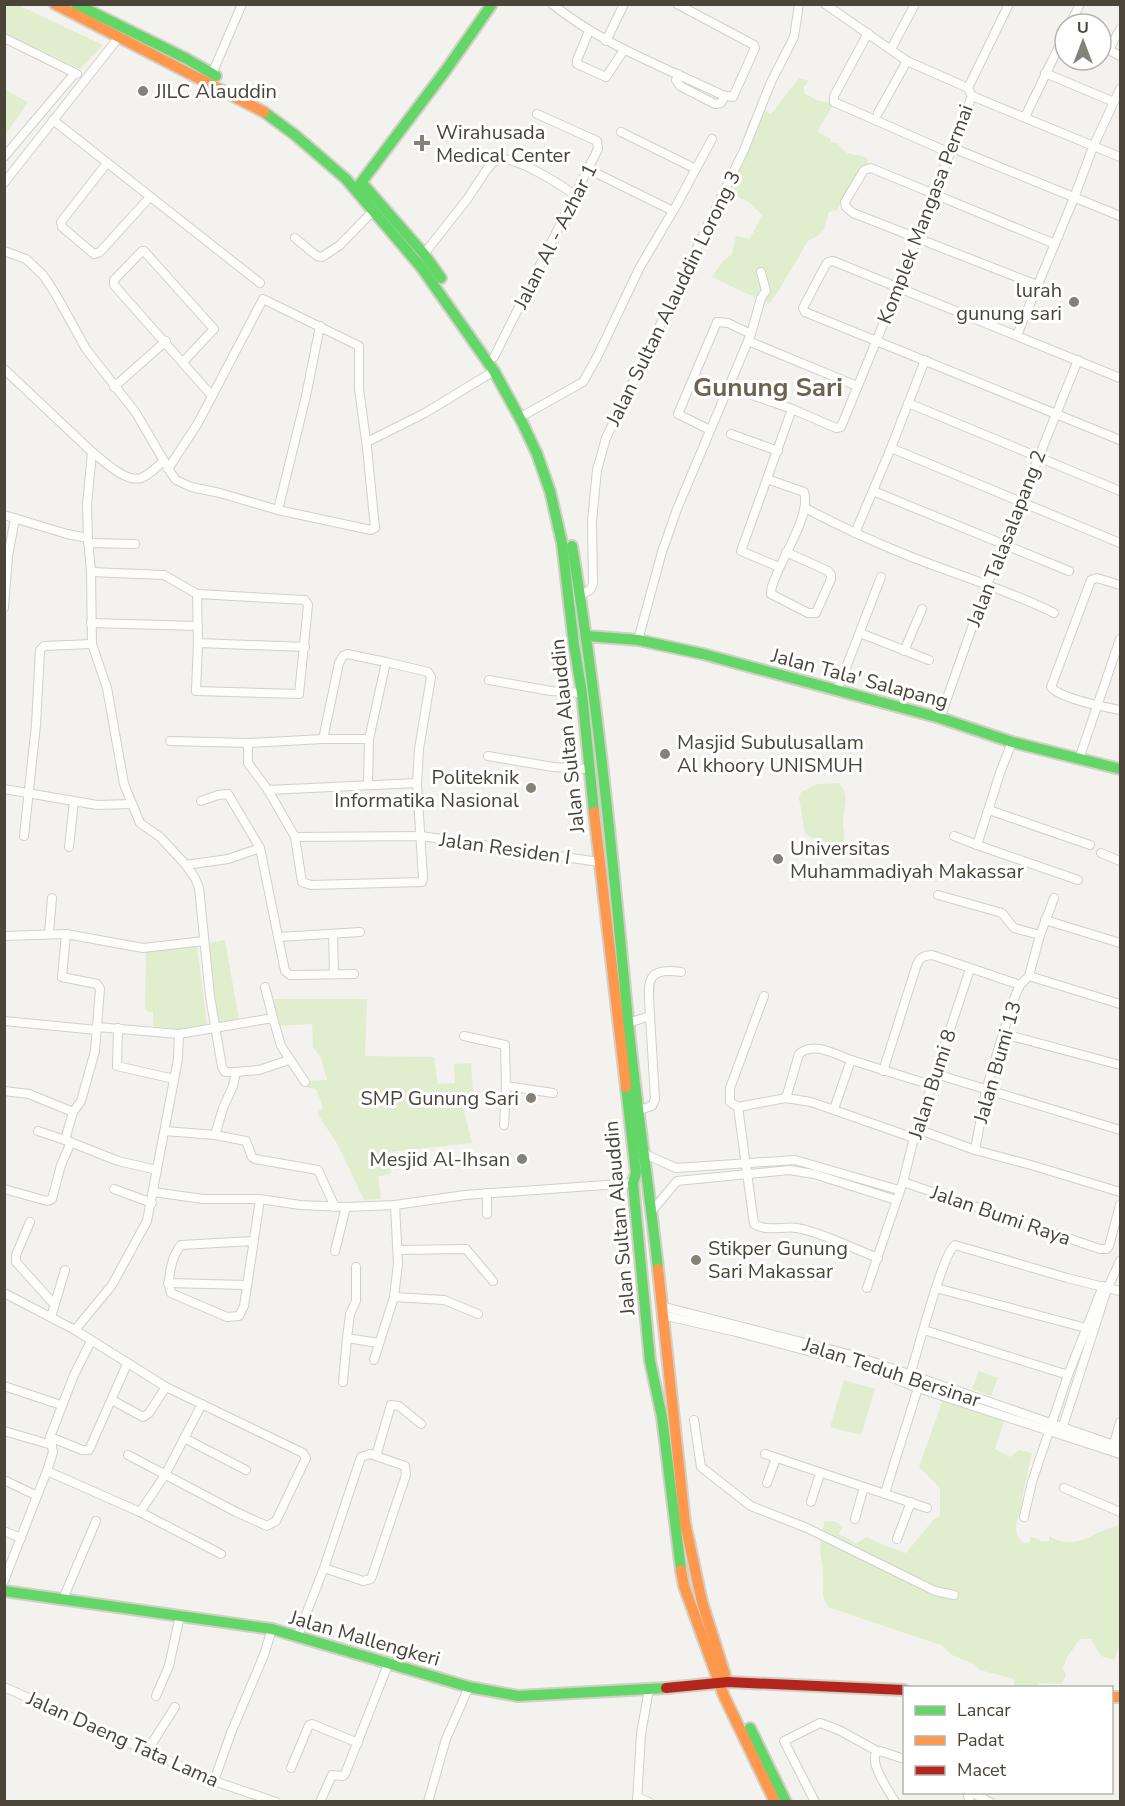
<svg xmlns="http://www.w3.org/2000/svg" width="1125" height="1806" viewBox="0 0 1125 1806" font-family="'Nunito Sans',sans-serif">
	<rect width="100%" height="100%" fill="#f3f2ee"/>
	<g fill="#e0eece">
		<polygon points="4,5 18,5 103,45 80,69 5,33"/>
		<path d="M799,78L809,81L804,87V93L818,101L829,102L833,105L817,132L830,138L831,142L838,143C847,160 857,151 868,159L867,165L854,178L837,210L829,212L824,228L819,235L808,241L779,290L769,304L712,277L723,261L732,254L736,236L750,239L762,215L750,203L724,189V181L740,148L749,121L761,108L771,114Z"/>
		<polygon points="5,90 28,102 5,135"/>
		<path d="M839,783C850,796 844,805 843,820C842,830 847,836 842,845L838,846L808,836L805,833L799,798L801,792L817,784Z"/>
		<polygon points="225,940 239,1020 213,1023 201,945"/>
		<polygon points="197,946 207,1024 181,1031 153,1026 153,1012 148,1012 145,1008 146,952"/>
		<polygon points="270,999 367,999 365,1056 434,1057 438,1084 455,1083 454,1064 471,1063 473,1093 460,1096 472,1143 389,1152 391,1174 378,1176 381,1199 364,1200 338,1145 317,1113 323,1107 316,1089 307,1087 309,1081 327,1080 321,1058 313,1047 312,1024 277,1026"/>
		<polygon points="979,1371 998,1378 991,1396 972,1389"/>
		<polygon points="844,1380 875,1389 861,1435 830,1427"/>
		<path d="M943,1399L1004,1421L995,1449L1010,1457L1019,1450L1032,1453L1023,1492L1021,1510L1016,1525L1017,1535L1023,1543L1030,1542V1537L1039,1539L1041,1542L1049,1541V1536C1077,1553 1095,1530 1120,1525V1645L1114,1660L1101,1656L1091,1639H1080L1067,1657L1063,1668L1066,1675L1062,1684L1040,1683L1037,1687H1014V1679L980,1670L974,1664L952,1655L941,1645L828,1607L823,1596V1572L820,1549L824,1522L834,1521L843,1526L839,1534L856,1543L867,1537L881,1544L906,1553L934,1519L940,1516V1488L919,1467Z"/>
	</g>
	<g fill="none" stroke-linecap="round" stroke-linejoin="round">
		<defs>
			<g id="street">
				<path d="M552,4C603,45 664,67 722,95L733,97L755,48L754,45L677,4"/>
				<polyline points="825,4 907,61 968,88"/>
				<polyline points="1070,24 1080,4"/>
				<polyline points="589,31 577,60 577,64 606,77 624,50"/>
				<polyline points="868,33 834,96 834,102 950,153"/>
				<polyline points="4,38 77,74"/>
				<polyline points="606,41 624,4"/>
				<polyline points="1101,46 1109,50 1120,29"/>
				<polyline points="891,49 915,4"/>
				<polyline points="1109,50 1120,56"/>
				<polyline points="1045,73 1114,102"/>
				<polyline points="212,74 242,4"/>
				<polyline points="678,74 676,80 680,86 715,104 721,103 725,96"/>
				<polyline points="968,88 1009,4"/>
				<polyline points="972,96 1120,157"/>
				<polyline points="878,113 907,61"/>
				<polyline points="1025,117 1065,34"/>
				<polyline points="53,120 260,283"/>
				<polyline points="621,132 696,169"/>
				<polyline points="953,148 1120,216"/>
				<polyline points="4,157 75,73"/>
				<polyline points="107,163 61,222 62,227 94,254 100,252 149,198"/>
				<polyline points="598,174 673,211"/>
				<polyline points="4,183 119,37"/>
				<polyline points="295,238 317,256 322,257 340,245 374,210"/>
				<polyline points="4,251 26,259 43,275 55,293 86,349 136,413 171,473 176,480 191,487 220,493 278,510 371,530 375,528 367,448 359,389 359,346 263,299 198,423 168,469"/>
				<path d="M424,254L468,198L487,169L497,159C516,156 560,184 576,196"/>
				<polyline points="1037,285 853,213 846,207 845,202 864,170 871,168 1055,244"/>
				<polyline points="1017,335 1074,198 1093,147 1120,89"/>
				<polyline points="748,341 857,386"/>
				<polyline points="494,357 598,149 597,141 537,114"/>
				<polyline points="925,360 891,448 1120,543"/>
				<polyline points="183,362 214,329 144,251 142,251 114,280 114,285 212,396"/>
				<polyline points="4,369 92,452 87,505 88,538 91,572 92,644 107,688 124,784 140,823 160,837 186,865 195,878 199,888 210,996 222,1067 225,1072 236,1072 233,1086 223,1108 215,1135 165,1131"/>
				<polyline points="1120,378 833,261 828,262 825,266 803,308 805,312 1120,440"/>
				<polyline points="114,387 166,341"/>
				<polyline points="729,387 792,409 836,428 841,427 898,288 972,96 968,88"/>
				<polyline points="908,403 1120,491"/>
				<polyline points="526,414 583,382 597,357 640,267 676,206 712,139"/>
				<polyline points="710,430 678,414 717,322 728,323 751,334"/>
				<polyline points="731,434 778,451"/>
				<polyline points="367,442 425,413 494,371"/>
				<path d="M92,452C104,461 126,483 141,478C150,475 157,466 164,461"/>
				<path d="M767,479L804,492C811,514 784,554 776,576C773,582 771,588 771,594L808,613H816L831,579V575L828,571L786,552"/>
				<polyline points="873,491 1069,571"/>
				<path d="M805,508C839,526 874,542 909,556C957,575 1008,590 1054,613"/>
				<polyline points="278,510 306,396 320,326"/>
				<polyline points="4,515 67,534 88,538"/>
				<polyline points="855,533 891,448"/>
				<polyline points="88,543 135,544"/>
				<polyline points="779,567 741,551 792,409"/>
				<polyline points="91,572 164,575 197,594"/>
				<path d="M1120,585L1097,578L1091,580L1051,687C1061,699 1105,707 1120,710"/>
				<polyline points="581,595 590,590 593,584 592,521 597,470 606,438 744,150 771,82 794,37 799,4"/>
				<polyline points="4,608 8,556 15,518"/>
				<polyline points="91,623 198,626"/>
				<polyline points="860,633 929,660"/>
				<polyline points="638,640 662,552 677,509 751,334 761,298 766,291 761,272"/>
				<polyline points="198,643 196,691 299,694 308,605 305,600 197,594 198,643 305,647"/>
				<polyline points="904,651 922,609"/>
				<polyline points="489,680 551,691 582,693"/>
				<polyline points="837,691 881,577"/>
				<polyline points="940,718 987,585 1078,360"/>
				<polyline points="323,739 248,743 248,763 268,790 295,837 302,882 311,885 422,882 423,878 417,783 419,749 431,677 428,672 386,662"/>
				<polyline points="170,741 248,743"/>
				<polyline points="1012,742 1000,773 977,845 1078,880"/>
				<polyline points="488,756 553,767 590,769"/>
				<polyline points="1079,759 1120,639"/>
				<polyline points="368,785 369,739 386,662 347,654 343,656 339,663 323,739 369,739"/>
				<polyline points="4,789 97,805 131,804"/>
				<polyline points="268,790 417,783"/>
				<polyline points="201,801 218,795 228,794 260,848 285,971 290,975 295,975 354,974"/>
				<polyline points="989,810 1090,845"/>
				<polyline points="24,836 36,725 40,650 44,646 92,644"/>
				<polyline points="954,836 977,845"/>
				<polyline points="295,837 421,836 599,862"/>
				<polyline points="69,847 74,801"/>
				<polyline points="1101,853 1120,861"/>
				<polyline points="186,865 228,859 260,848"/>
				<polyline points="938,895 1002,913 1014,928 1040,935"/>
				<polyline points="1045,920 1120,943"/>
				<polyline points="49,933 52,898"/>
				<polyline points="66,934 62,977 97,984 100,989 95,1051 81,1101 73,1112 65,1140 118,1161 157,1170"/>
				<polyline points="333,934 334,974"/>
				<polyline points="4,936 66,934 143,948 204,941"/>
				<polyline points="279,937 360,932"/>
				<polyline points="1029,976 1120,1004"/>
				<polyline points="265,987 273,1018"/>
				<polyline points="764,996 730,1088 730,1102 738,1107 786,1098 811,1102 914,1138"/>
				<polyline points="4,1021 97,1030"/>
				<path d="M628,1023L650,1016C649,986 642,966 681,972"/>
				<polyline points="97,1027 179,1034 273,1018 281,1046 305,1082"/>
				<polyline points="118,1028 117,1066 174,1079"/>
				<polyline points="1004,1034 1120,1065"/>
				<polyline points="464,1036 505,1045 506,1086 504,1125"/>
				<path d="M883,1071L916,967C919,958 922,956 932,955L1020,985"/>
				<polyline points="236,1072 259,1070 289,1060"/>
				<polyline points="936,1074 1120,1130"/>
				<polyline points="506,1086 553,1093"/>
				<polyline points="4,1091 29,1094 73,1112"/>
				<path d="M786,1098L799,1054C813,1041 835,1054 851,1060"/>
				<path d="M738,1107L754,1224C767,1232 783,1226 797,1228C821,1232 854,1249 878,1258"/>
				<polyline points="834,1109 851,1060 931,1085"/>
				<polyline points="639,1110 652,1106 655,1099 650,1016"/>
				<polyline points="917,1129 975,1150 986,1090 1013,1001 1020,985 1029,976 1040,935 1054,898"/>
				<polyline points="38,1131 65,1140"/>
				<polyline points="215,1135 246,1141 252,1157 255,1159 318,1170 335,1207"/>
				<polyline points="975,1150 1031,1165 1120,1192"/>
				<polyline points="645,1154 676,1168 795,1160 899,1190"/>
				<polyline points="903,1182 1100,1249 1107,1249 1109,1246 1120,1205"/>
				<polyline points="4,1189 47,1201 52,1199 61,1165 71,1142"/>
				<polyline points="114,1189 152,1203"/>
				<polyline points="153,1192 203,1199 260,1199 300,1205 346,1207 395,1205 465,1195 633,1183"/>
				<polyline points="487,1193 487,1214"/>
				<polyline points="652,1211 677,1181 789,1170 814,1174 896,1200"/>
				<polyline points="30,1222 16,1255 16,1262 53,1303"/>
				<path d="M253,1241L181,1245C172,1255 166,1281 171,1293L227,1317L239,1316L244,1306L260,1199"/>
				<polyline points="398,1250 466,1249 493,1281"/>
				<polyline points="335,1251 346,1207"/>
				<polyline points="356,1267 356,1301 350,1314 347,1338 378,1343"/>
				<polyline points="168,1283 247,1285"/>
				<polyline points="867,1288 903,1182 914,1138 970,969"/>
				<polyline points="936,1288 1086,1328"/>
				<polyline points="4,1293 75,1330 166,1387 303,1453 306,1458 276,1521 267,1526 236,1512 128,1455"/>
				<polyline points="394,1297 444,1300 478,1314"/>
				<polyline points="661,1306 856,1356 1120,1447"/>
				<polyline points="662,1315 732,1331 861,1365 918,1388 1120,1454"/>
				<polyline points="51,1317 65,1270"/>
				<polyline points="75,1330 112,1285 147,1221 178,1059 179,1034"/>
				<polyline points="924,1330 1068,1375"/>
				<polyline points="374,1360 394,1297 398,1264 395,1205"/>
				<path d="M908,1381C916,1359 942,1253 955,1245L1067,1278L1120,1291"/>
				<polyline points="343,1382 347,1338"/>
				<polyline points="4,1386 61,1405"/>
				<polyline points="112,1400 143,1417 149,1413 166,1387"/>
				<polyline points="694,1420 701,1467 751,1506 807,1528 935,1591 954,1595"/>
				<polyline points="1062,1429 1106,1292 1120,1261"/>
				<polyline points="4,1431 52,1445"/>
				<polyline points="50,1437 82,1450 89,1450 127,1364"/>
				<polyline points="184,1438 246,1470"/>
				<polyline points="1114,1444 1120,1422"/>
				<polyline points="765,1454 927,1508"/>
				<polyline points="376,1456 391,1405 399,1406 421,1424"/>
				<polyline points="47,1471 53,1452 50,1437 74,1375 91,1341"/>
				<polyline points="4,1480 37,1496 4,1581"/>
				<polyline points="767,1483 776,1458"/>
				<polyline points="1064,1488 1120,1512"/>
				<polyline points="885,1493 918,1388"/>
				<polyline points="37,1496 47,1471 140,1512 165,1475 202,1404"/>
				<polyline points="811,1502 820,1473"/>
				<polyline points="140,1512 221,1554"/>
				<polyline points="1024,1517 1032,1482 1068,1375 1103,1286"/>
				<polyline points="855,1519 864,1487"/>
				<polyline points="4,1531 21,1538"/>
				<polyline points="897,1539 911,1502"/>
				<polyline points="63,1599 96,1521"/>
				<polyline points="298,1635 324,1568 361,1457 370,1454 405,1466 406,1475 371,1579 363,1581 324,1568"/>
				<polyline points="4,1687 214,1781 276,1802"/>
				<polyline points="156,1696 169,1666 180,1615"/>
				<polyline points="147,1751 175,1707"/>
				<polyline points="291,1768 309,1725 312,1724 358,1743"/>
				<polyline points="214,1781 231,1733 264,1655 272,1629"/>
				<polyline points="967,1792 970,1802"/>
				<polyline points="970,1792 990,1802"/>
				<polyline points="637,1797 649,1802"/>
				<polyline points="320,1802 332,1775 343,1776 345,1774 389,1662"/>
				<polyline points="428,1802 446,1739 469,1687"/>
				<polyline points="637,1802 641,1734 649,1689"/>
				<polyline points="815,1802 784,1741 820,1723 839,1730 877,1751"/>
				<path d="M895,1802C888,1789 870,1765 876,1753L880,1751L904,1759"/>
			</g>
			<g id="fast">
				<polyline points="76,4 187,59 216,76"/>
				<polyline points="264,112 295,135 346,179 421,267 494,371 522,422 537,454 550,491 562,543 574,645 582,693 594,812"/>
				<polyline points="363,184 424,254 441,278"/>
				<polyline points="357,188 446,70 492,4"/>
				<path d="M572,546C598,703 613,862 628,1021C636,1104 649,1186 658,1269"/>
				<polyline points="587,636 638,640 703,654 940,718 1012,742 1120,769"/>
				<polyline points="626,1087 636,1173 633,1183 650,1361 662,1417 681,1570"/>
				<polyline points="4,1591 272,1629 469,1687 518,1696 666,1688"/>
				<polyline points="750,1728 786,1802"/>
			</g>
			<g id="slow">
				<polyline points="55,4 264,112"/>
				<polyline points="594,812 626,1087"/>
				<polyline points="658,1269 685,1523 702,1602 726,1678"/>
				<polyline points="681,1570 684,1586 724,1696 775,1802"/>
				<polyline points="1112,1697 1120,1697"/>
			</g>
			<polyline id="jam" points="666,1688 728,1682 904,1690"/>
		</defs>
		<use href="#street" stroke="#d1d0cb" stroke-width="10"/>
		<use href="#fast" stroke="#d3cfc5" stroke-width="14"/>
		<use href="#slow" stroke="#d3cfc5" stroke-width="14"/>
		<use href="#jam" stroke="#d3cfc5" stroke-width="14"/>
		<use href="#street" stroke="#fdfdfc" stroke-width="8"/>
		<use href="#fast" stroke="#63d668" stroke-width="10"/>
		<use href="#slow" stroke="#ff974d" stroke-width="10"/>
		<use href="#jam" stroke="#b3261e" stroke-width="10"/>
	</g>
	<g fill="#868178" stroke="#fff" stroke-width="2">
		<circle cx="143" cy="91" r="6"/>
		<path d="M419 134h6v6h6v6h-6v6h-6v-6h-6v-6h6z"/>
		<circle cx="1074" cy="302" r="6"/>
		<circle cx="665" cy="754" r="6"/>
		<circle cx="531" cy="788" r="6"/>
		<circle cx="778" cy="859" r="6"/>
		<circle cx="531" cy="1098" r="6"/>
		<circle cx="522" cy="1159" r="6"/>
		<circle cx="696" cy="1260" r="6"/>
	</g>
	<g text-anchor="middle" stroke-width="6" stroke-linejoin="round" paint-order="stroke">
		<g font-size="20" fill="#4b4439" stroke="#fff" text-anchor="start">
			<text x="155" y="98">JILC Alauddin</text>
			<text x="436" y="139">Wirahusada<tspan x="436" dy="23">Medical Center</tspan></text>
			<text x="1062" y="297" text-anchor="end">lurah<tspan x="1062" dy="23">gunung sari</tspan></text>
			<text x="677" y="749">Masjid Subulusallam<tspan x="677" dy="23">Al khoory UNISMUH</tspan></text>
			<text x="519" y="784" text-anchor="end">Politeknik<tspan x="519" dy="23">Informatika Nasional</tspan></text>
			<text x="790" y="855">Universitas<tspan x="790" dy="23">Muhammadiyah Makassar</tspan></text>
			<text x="519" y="1105" text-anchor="end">SMP Gunung Sari</text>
			<text x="510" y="1166" text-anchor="end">Mesjid Al-Ihsan</text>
			<text x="708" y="1255">Stikper Gunung<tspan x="708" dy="23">Sari Makassar</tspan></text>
		</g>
		<g font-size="20" fill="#4b4439" stroke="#fff">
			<text transform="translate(925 214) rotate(-69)" y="7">Komplek Mangasa Permai</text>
			<text transform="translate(555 236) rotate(-63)" y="7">Jalan Al - Azhar 1</text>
			<text transform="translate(673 298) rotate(-64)" y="7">Jalan Sultan Alauddin Lorong 3</text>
			<text transform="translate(1006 538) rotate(-69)" y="7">Jalan Talasalapang 2</text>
			<text transform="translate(860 678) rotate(15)" y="7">Jalan Tala' Salapang</text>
			<text transform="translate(567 736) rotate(-96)" y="7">Jalan Sultan Alauddin</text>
			<text transform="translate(505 848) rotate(8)" y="7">Jalan Residen I</text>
			<text transform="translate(997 1062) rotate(-74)" y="7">Jalan Bumi 13</text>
			<text transform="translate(932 1084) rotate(-72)" y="7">Jalan Bumi 8</text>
			<text transform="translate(1001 1215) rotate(19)" y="7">Jalan Bumi Raya</text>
			<text transform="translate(619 1218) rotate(-95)" y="7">Jalan Sultan Alauddin</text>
			<text transform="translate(892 1372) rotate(18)" y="7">Jalan Teduh Bersinar</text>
			<text transform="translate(365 1638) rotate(16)" y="7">Jalan Mallengkeri</text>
			<text transform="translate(123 1739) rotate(24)" y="7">Jalan Daeng Tata Lama</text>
		</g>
		<g font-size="26" font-weight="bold" fill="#6e6250" stroke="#fff">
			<text x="768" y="396">Gunung Sari</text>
		</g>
	</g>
	<rect width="1125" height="1806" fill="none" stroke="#4b4439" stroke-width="12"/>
	<rect x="903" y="1686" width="210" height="108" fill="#ffffff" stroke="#b7b4b0" stroke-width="1.5"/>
	<rect x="915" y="1706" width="30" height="9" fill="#63d668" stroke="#b7b4b0" stroke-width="1.5"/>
	<text x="957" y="1716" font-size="18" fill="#4b4439">Lancar</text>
	<rect x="915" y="1736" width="30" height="9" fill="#ff974d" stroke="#b7b4b0" stroke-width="1.5"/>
	<text x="957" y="1746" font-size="18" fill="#4b4439">Padat</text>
	<rect x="915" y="1766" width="30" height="9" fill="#b3261e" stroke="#b7b4b0" stroke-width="1.5"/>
	<text x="957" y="1776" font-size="18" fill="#4b4439">Macet</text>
	<g transform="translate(1083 42)"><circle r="28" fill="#ffffff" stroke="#b7b4b0" stroke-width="1.5"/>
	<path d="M0-4.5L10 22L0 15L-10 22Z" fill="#868178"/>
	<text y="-9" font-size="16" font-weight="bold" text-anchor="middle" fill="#4b4439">U</text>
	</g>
</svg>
